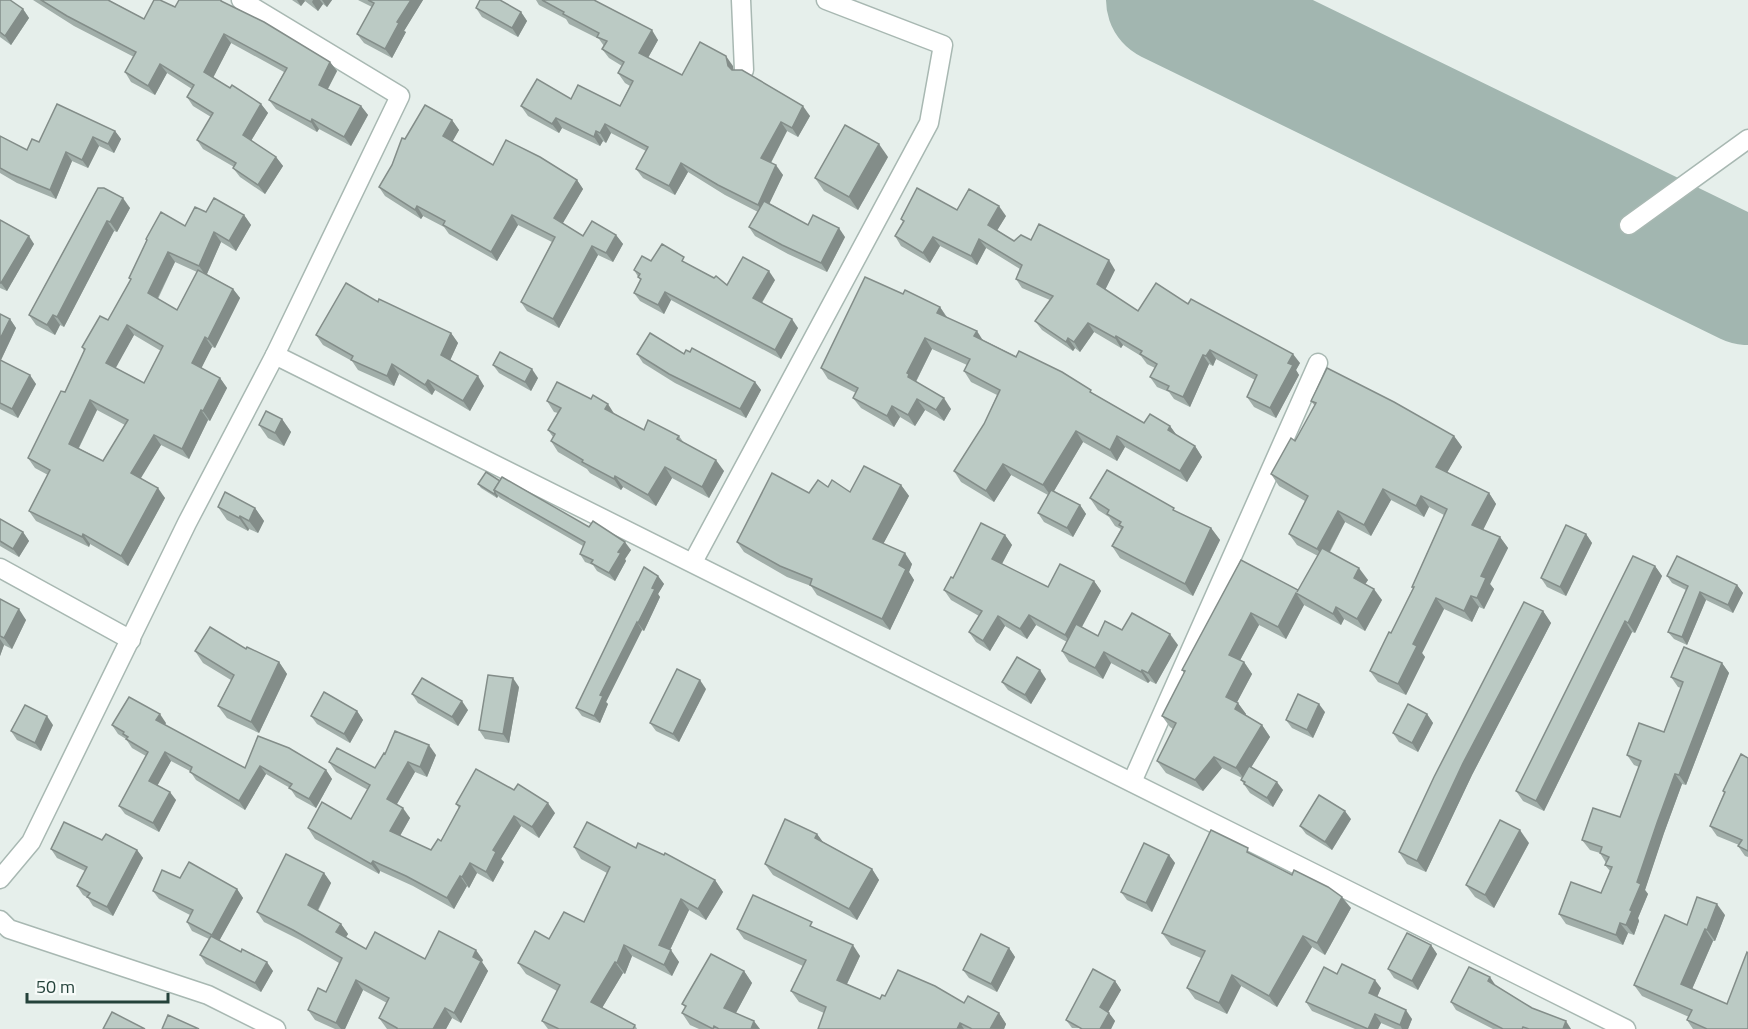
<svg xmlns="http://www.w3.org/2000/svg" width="1748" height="1029" viewBox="0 0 1748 1029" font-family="'Titillium Web',sans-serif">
	<rect width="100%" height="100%" fill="#e6efeb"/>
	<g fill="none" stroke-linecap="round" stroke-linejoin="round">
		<polyline stroke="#a2b6b0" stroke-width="126" points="1169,0 1748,282"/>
		<defs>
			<g id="minor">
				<polyline points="241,0 400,96 275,355 1626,1029"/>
				<polyline points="741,0 744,70"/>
				<polyline points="1629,225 1748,139"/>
				<polyline points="693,562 929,123 943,45 826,0"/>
				<polyline points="0,568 131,640"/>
				<polyline points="1132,782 1318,363"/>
				<polyline points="0,879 31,842 187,523 275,355"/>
				<polyline points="0,920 9,929 208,995 276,1029"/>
			</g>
		</defs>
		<use href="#minor" stroke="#a8b8b2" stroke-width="21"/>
		<use href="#minor" stroke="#fff" stroke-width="18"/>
	</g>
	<g fill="#a1aea9" fill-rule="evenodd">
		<polygon points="0,0 23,9 29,18 11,45 0,37"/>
		<polygon points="33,0 109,0 144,19 175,7 227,4 330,62 337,71 328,89 361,106 368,115 351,146 319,129 317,132 276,109 269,100 284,72 231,43 213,77 230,88 261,104 268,113 251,141 276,157 283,166 265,194 240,177 233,168 234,167 203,149 197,140 211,117 193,106 187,97 192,89 167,73 155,95 131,82 125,72 134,57 74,26"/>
		<polygon points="292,0 332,0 327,7 323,4 318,11 305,1 301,6"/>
		<polygon points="358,0 423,0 404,31 406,32 392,58 364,43 357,34 372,7"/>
		<polygon points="536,0 594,0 658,40 648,58 682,75 733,66 733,70 810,116 798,137 787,131 771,163 783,175 769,203 808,225 845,237 827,272 788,254 755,236 749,227 758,212 725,195 688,172 675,195 643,178 636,169 646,151 611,133 606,143 603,141 600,146 562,128 559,133 528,116 521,106 571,99 620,106 630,86 625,83 618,73 622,66 609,58 602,49 604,46 599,39 569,24 566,19 539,5"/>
		<polygon points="476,8 521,12 527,21 518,37 482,17"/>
		<polygon points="452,120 459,130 452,141 493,165 577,180 583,189 562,224 583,236 616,235 623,244 613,262 598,255 559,328 527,311 521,302 552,242 518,225 497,261 449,234 444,227 423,216 421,219 385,196 379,187 392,165 405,139"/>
		<polygon points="115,131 121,139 114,153 99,146 88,168 72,161 56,199 17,183 0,173 0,136 27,150 39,142"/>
		<polygon points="888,157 858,210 824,191 815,178"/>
		<polygon points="98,188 130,208 117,232 114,231 64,327 60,325 55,335 36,325 29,315"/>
		<polygon points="957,210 1006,216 997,230 1014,241 1031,240 1115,270 1105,290 1138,311 1188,304 1300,363 1296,370 1299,375 1276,418 1254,407 1247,397 1255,380 1216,359 1213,366 1209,364 1190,407 1174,399 1169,392 1157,387 1150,377 1155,368 1147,364 1141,356 1123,345 1121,348 1094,332 1080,352 1075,348 1073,351 1042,330 1035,321 1050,300 1022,288 1016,279 1020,269 986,248 977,265 940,246 930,263 901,246 895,236 903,222 901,219"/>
		<path d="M206,212L244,215L251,225L236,251L221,242L207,274L233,289L240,298L215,348L212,347L201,368L220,378L227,388L210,421L208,420L189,459L161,445L140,478L165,498L128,566L90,544L89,547L36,521L29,511L48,475L35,468L28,458L65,392L84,351L82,347L108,320L131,280L129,278L147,241L146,239L185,226ZM175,262L197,272L177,310L158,299ZM134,335L161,351L144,383L115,368ZM97,410L125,425L103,461L79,448Z"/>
		<polygon points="0,220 34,244 7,291 0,288"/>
		<polygon points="651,261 688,264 727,285 775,280 762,303 798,328 781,359 671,300 664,314 640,301 634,293 640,280 634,270"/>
		<polygon points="903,294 940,307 947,317 983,340 1094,394 1144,423 1170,426 1177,436 1195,446 1202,457 1187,482 1125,447 1117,461 1083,442 1054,491 1080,505 1086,514 1073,537 1044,522 1038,513 1048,495 1011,475 994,502 961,482 954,471 984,424 997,395 971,382 964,371 967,365 932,349 916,382 951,409 944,421 925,410 915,426 900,417 894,427 861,408 853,398 856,393 828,379 821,368"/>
		<polygon points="378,302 451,333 458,343 450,360 484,386 470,411 435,390 432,395 399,374 394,386 358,370 352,361 323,345 316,335"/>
		<polygon points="0,314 10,319 16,328 1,360 36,384 18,418 0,409"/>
		<polygon points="637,354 684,354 755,382 761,390 746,418 675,383 643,363"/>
		<polygon points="493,365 538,378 531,391 499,373"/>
		<polygon points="547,401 615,414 644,430 679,436 684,443 724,471 709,498 672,478 656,506 623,487 621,490 590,473 587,469 558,452 551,441 553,437 548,430 558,413 554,412"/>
		<polygon points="1311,401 1454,436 1462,447 1447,472 1489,493 1496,504 1483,530 1500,537 1508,548 1490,584 1494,589 1484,609 1479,607 1472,622 1444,609 1422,653 1425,657 1406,695 1378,682 1370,671 1391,633 1413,588 1412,587 1444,515 1429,507 1424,517 1391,500 1371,536 1345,522 1330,552 1368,580 1365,584 1382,600 1365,631 1344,619 1341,625 1304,605 1286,639 1259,625 1240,660 1244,662 1252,674 1237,702 1246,714 1246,715 1262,725 1270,737 1251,767 1283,790 1273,807 1250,793 1241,780 1242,778 1222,768 1203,791 1166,773 1157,761 1173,729 1170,727 1162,716 1184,673 1182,670 1241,560 1298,590 1318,556 1297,545 1289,534 1305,501 1279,486 1271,474 1295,441 1315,406"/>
		<polygon points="282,419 291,432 284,446 268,438 259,425"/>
		<polygon points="500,481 589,527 631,550 625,559 626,561 615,581 597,571 593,565 585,562 580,554 583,546 500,498 498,496 497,498 481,488 478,484"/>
		<polygon points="901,485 909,496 883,544 912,564 909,572 914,580 890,630 817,595 811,586 787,577 744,552 737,542 809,493 828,487 850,492"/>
		<polygon points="1090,498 1177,512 1211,528 1220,540 1193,596 1120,558 1112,546 1121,529 1115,526 1109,517 1098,510"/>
		<polygon points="218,507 255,508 264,521 258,533 249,529 248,531 227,520"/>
		<polygon points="0,520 23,532 29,541 19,557 0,546"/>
		<polygon points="1586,534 1592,543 1566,596 1547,587 1541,578"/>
		<polygon points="1005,535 1012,545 1002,564 1048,587 1094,581 1101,591 1082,627 1098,636 1122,630 1178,645 1156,684 1150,681 1148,683 1111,663 1103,679 1069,662 1062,651 1067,642 1036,625 1027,639 1005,626 990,651 976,642 969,632 979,616 951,600 944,590 953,578"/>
		<polygon points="1655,566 1662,576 1635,633 1632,632 1544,811 1523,801 1516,791"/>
		<polygon points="658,576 664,584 658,594 660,597 644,631 642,630 606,702 608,704 600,723 582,716 576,708"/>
		<polygon points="1667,576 1737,585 1743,593 1733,613 1706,600 1687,645 1674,639 1668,632 1686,590 1672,583"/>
		<polygon points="0,599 26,620 12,649 4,645 0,656"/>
		<polygon points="1543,611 1551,623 1472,775 1426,872 1407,864 1399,852"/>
		<polygon points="246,649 279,662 287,674 259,733 227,718 218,706 231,680 203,663 195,651"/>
		<polygon points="1722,663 1729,673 1686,785 1682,784 1664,833 1645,890 1648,894 1638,918 1639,921 1634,935 1628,933 1623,945 1566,924 1559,914 1601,893 1610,871 1605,865 1606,863 1600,853 1590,850 1582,840 1620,817 1639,767 1634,765 1627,755 1664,732 1681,688 1678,687 1671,677"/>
		<polygon points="1046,679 1031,704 1008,690 1002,682"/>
		<polygon points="519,687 509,743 485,739 479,730"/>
		<polygon points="706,689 679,742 656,731 650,723"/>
		<polygon points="412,694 468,710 458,726 418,703"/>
		<polygon points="357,711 363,720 350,743 317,724 311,716"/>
		<polygon points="1325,712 1313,738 1292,728 1286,720"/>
		<polygon points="1427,714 1433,723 1418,752 1399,742 1393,733"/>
		<polygon points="166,723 165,725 245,768 258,736 326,770 332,779 316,808 296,797 290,788 266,774 245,810 196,780 190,771 171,761 157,785 176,800 159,832 125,814 119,806 146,756 132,748 126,739 118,734 112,725"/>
		<polygon points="53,725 41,751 17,740 11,731"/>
		<polygon points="385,754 436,755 427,777 415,772 397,804 410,818 400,836 431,850 441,841 459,808 456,804 555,813 539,838 521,826 501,859 504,862 493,882 477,873 469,888 467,886 454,909 413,886 380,871 379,874 315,839 308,828 351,819 368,790 336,772 329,762 375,768"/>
		<polygon points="1748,758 1748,857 1745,856 1738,846 1739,845 1717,836 1710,826 1724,793 1723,791"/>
		<polygon points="1351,819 1332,850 1306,834 1300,826"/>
		<polygon points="817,834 823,842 872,869 879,880 857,920 773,875 765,864"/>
		<polygon points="102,840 137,850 143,858 113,916 93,906 88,898 83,895 77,886 85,871 57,858 51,849"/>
		<polygon points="1529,843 1494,908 1475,897 1466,885"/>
		<polygon points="574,847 636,848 715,880 723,892 706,920 689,910 670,950 679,962 672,976 632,956 625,974 623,973 602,1008 635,1025 637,1029 548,1029 542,1021 557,991 526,974 518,963 549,939 584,922 607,873 581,859"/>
		<polygon points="1169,855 1175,863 1152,912 1127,900 1121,892"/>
		<polygon points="1253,855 1351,908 1325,955 1312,947 1277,1007 1241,986 1227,1014 1195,999 1187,988 1201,958 1171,945 1162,933"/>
		<polygon points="324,873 331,883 318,911 341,924 348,934 346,937 366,949 425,959 483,960 482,962 488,971 461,1023 452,1018 446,1029 387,1029 379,1018 387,1003 363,990 345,1029 335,1029 315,1020 308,1010 326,992 339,963 300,940 264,922 257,912"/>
		<polygon points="237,889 243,898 219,941 273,971 261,992 206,964 200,955 209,939 192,931 187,922 190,915 159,899 153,891"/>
		<polygon points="1725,915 1715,941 1713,941 1692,989 1748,1029 1693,1029 1687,1020 1689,1017 1642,996 1634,985 1687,925"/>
		<polygon points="816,928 860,956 847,984 880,999 885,996 964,1003 999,1013 1006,1024 1004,1029 818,1029 824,1013 799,1002 791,991 803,966 744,939 737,929"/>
		<polygon points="1431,945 1437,954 1418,990 1394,978 1388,969"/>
		<polygon points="1009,948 1015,957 997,992 969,978 963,970"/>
		<polygon points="744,971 752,983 736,1013 760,1029 699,1029 690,1025 682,1013 685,1007 682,1004"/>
		<polygon points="1337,974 1381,988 1377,997 1412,1019 1408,1029 1395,1029 1381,1023 1378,1029 1355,1029 1312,1011 1306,1002"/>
		<polygon points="1115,981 1121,990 1108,1012 1115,1021 1111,1029 1072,1028 1066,1020"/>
		<polygon points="1496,986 1532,1008 1571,1029 1493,1029 1456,1010 1451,1002"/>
	</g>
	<g fill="#838d89">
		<polygon points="297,0 304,0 305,1 301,6"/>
		<polygon points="313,0 320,0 323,4 318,11 312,2"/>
		<polygon points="322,0 332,0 327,7"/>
		<polygon points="411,0 423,0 404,31 406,32 392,58 385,49 397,22"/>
		<polygon points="23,9 29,18 11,45 5,36"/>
		<polygon points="521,12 527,21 518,37 512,28"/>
		<polygon points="652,30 658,40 645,63 639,53"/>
		<polygon points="224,34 231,43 211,82 204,72"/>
		<polygon points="726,56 733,66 734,76 728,66"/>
		<polygon points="330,62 337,71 325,94 319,85"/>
		<polygon points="160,64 167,73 155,95 148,86"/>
		<polygon points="261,104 268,113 249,144 243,135"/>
		<polygon points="361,106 368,115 351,146 344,137"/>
		<polygon points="803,106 810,116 798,137 792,128"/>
		<polygon points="556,118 562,128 559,133 552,124"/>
		<polygon points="312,119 319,129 317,132 311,122"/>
		<polygon points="452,120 459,130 450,146 443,136"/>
		<polygon points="781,122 787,131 768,168 761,158"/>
		<polygon points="605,124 611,133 606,143 600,133"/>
		<polygon points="115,131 121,139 114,153 108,144"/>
		<polygon points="596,131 603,141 600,146 594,137"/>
		<polygon points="93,137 99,146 88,168 82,160"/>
		<polygon points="879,144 888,157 858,210 849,197"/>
		<polygon points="66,152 72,161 56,199 50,190"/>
		<polygon points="276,157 283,166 265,194 258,185"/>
		<polygon points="681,163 688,172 675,195 669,186"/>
		<polygon points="776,165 783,175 764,215 758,205"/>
		<polygon points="577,180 583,189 560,228 554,218"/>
		<polygon points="123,198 130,208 117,232 110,222"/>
		<polygon points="417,206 423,216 421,219 415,210"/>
		<polygon points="999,206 1006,216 995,234 988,225"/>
		<polygon points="244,215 251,225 236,251 229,241"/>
		<polygon points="512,215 518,225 497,261 491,252"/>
		<polygon points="107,221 114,231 64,327 57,317"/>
		<polygon points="839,228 845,237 827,272 821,263"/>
		<polygon points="214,232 221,242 206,276 199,266"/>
		<polygon points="616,235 623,244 613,262 606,253"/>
		<polygon points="29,236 34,244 7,291 1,283"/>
		<polygon points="933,237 940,246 930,263 923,253"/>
		<polygon points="979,239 986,248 977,265 971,256"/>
		<polygon points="592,246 598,255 559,328 553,319"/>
		<polygon points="168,252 175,262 155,303 148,293"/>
		<polygon points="1109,260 1115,270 1103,294 1097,284"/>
		<polygon points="769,271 775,280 759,307 753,298"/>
		<polygon points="233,289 240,298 215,348 208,339"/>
		<polygon points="665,292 671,300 664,314 658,305"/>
		<polygon points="940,307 947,318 937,313"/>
		<polygon points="53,315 60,325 55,335 47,325"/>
		<polygon points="10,319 16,328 0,362 0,339"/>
		<polygon points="792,319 798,328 781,359 775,350"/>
		<polygon points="1088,323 1094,332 1080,352 1074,342"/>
		<polygon points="127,325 134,335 113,373 106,363"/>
		<polygon points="977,331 984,342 974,336"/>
		<polygon points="451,333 458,343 448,365 441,355"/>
		<polygon points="1116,336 1123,345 1121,348 1115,338"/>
		<polygon points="205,337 212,347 199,373 192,363"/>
		<polygon points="925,338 932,349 915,383 908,377 907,373"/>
		<polygon points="1068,338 1075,348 1073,351 1066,342"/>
		<polygon points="1210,350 1216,359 1213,366 1206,356"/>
		<polygon points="1293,354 1300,363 1296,370 1299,375 1276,418 1270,408 1288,363"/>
		<polygon points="1203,355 1209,364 1190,407 1183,397"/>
		<polygon points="392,364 399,374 394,386 387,376"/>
		<polygon points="532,369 538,378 531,391 525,382"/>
		<polygon points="30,375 36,384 18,418 12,409"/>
		<polygon points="478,376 484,386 470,411 463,401"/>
		<polygon points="220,378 227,388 210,421 203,411"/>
		<polygon points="428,380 435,390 432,395 425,385"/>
		<polygon points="755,382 761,390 746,418 740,409"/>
		<polygon points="944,398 951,409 944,421 936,410"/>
		<polygon points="917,399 925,410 915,426 908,415"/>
		<polygon points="90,400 97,410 76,453 69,444"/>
		<polygon points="608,404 615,415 605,409"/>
		<polygon points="892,406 900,417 894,427 887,416"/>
		<polygon points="201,410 208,420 189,459 182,449"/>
		<polygon points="282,419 291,432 284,446 275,433"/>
		<polygon points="1170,426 1178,437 1168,430"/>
		<polygon points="1076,431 1083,442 1051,496 1043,485"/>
		<polygon points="154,435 161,445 138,483 131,473"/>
		<polygon points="1117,436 1125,447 1117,461 1110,450"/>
		<polygon points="1454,436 1462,447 1444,478 1436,467"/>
		<polygon points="1195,446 1202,457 1187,482 1180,471"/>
		<polygon points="716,460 724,471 709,498 702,487"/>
		<polygon points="1003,464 1011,475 994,502 986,491"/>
		<polygon points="665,467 672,478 656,506 648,495"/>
		<polygon points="615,476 623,487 621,490 614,479"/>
		<polygon points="901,485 909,496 880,550 873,539"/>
		<polygon points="158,488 165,498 128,566 121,556"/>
		<polygon points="1383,489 1391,500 1371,536 1364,525"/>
		<polygon points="495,492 498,496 497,498 494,494"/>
		<polygon points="1489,493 1496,504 1480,536 1472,525"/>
		<polygon points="1421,496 1429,507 1424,517 1416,506"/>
		<polygon points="1080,505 1086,514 1073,537 1067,528"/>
		<polygon points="255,508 264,521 258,533 249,521"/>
		<polygon points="1338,511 1345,522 1325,560 1317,549"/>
		<polygon points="240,516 249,529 248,531 239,518"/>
		<polygon points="1211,528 1220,540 1193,596 1185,584"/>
		<polygon points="23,532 29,541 19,557 13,549"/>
		<polygon points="83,534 90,544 89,547 82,537"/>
		<polygon points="1586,534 1592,543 1566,596 1560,587"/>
		<polygon points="1005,535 1012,545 999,569 992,559"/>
		<polygon points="1500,537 1508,548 1490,584 1494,589 1484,609 1477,598 1481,576"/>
		<polygon points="625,542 631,550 625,559 626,561 615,581 609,573 618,552"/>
		<polygon points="905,553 912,564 909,572 914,580 890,630 882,619 899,565"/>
		<polygon points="1655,566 1662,576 1635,633 1628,623"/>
		<polygon points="1359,568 1368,580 1362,589 1354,578"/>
		<polygon points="658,576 664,584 658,594 660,597 644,631 638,623 652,588"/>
		<polygon points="1094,581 1101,591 1072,645 1065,635"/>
		<polygon points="1737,585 1743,593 1733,613 1728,605"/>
		<polygon points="1374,589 1382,600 1365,631 1357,619"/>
		<polygon points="1700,592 1706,600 1687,645 1682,637"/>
		<polygon points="1296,593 1304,605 1286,639 1278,627"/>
		<polygon points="1471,596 1479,607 1472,622 1464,611"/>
		<polygon points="1436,598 1444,609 1422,653 1425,657 1406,695 1398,684 1413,644"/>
		<polygon points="1336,607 1344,619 1341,625 1333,614"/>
		<polygon points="19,609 26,620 12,649 4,638"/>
		<polygon points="1543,611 1551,623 1472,775 1426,872 1417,861 1463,763"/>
		<polygon points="1251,613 1259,625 1237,666 1229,655"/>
		<polygon points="1029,615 1036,625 1027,639 1020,629"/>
		<polygon points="998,616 1005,626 990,651 983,641"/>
		<polygon points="1625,621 1632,632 1544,811 1536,801"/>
		<polygon points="637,622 642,630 606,702 608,704 600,723 594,716 600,695"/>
		<polygon points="1170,634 1178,645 1156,684 1148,673"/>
		<polygon points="0,639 4,645 0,656"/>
		<polygon points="1104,652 1111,663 1103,679 1095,668"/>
		<polygon points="279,662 287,674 259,733 251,722"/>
		<polygon points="1244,662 1252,674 1234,708 1226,697"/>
		<polygon points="1722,663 1729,673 1686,785 1679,775"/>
		<polygon points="1040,670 1046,679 1031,704 1025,695"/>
		<polygon points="1142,670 1150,681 1148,683 1141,672"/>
		<polygon points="513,678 519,687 509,743 503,734"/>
		<polygon points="700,680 706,689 679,742 673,734"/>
		<polygon points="462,701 468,710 458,726 452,717"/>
		<polygon points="1238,703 1246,714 1243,720 1235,709"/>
		<polygon points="1319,704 1325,712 1313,738 1307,730"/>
		<polygon points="357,711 363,720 350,743 344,734"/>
		<polygon points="160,714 166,723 162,729 156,720"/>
		<polygon points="1427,714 1433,723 1418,752 1412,743"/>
		<polygon points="47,716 53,725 41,751 35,743"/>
		<polygon points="1262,725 1270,737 1244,779 1236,768"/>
		<polygon points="429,745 436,755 427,777 420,767"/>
		<polygon points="165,752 171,761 155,790 149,781"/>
		<polygon points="1214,757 1222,768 1203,791 1195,780"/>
		<polygon points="408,762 415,772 394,809 387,799"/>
		<polygon points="260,766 266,774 245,810 239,801"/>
		<polygon points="326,770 332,779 316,808 309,799"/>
		<polygon points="1675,774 1682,784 1664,833 1645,890 1648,894 1638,918 1639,921 1634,935 1626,925 1637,882 1657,823"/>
		<polygon points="1277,782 1283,790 1273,807 1267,798"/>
		<polygon points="170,792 176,800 159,832 153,823"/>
		<polygon points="548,803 555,813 539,838 532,827"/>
		<polygon points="403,808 410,818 397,841 390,831"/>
		<polygon points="1345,811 1351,819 1332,850 1325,842"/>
		<polygon points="514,816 521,826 501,859 504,862 493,882 486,872 493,850"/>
		<polygon points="1520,830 1529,843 1494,908 1485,895"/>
		<polygon points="817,834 825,845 815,838"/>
		<polygon points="137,850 143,858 113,916 107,907"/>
		<polygon points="1169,855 1175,863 1152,912 1146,903"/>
		<polygon points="373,861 380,871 379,874 371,864"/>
		<polygon points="470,863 477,873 469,888 462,877"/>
		<polygon points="872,869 879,880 857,920 849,909"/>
		<polygon points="324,873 331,883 315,915 308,905"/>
		<polygon points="460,876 467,886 454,909 447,898"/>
		<polygon points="715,880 723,892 706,920 698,909"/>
		<polygon points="237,889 243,898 218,943 212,935"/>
		<polygon points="1342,897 1351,908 1325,955 1317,943"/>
		<polygon points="681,899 689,910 667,956 659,945"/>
		<polygon points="1717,904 1725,915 1715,941 1707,930"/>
		<polygon points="1620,923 1628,933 1623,945 1616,935"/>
		<polygon points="341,924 348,934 343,942 336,932"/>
		<polygon points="1705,929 1713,941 1689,996 1681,984"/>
		<polygon points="1303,936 1312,947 1277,1007 1269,996"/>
		<polygon points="624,945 632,956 625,974 617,963"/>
		<polygon points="853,945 860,956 844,990 837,980"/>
		<polygon points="1431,945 1437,954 1418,990 1412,981"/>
		<polygon points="1009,948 1015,957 997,992 991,984"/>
		<polygon points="476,950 483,960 482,962 488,971 461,1023 454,1013 473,957"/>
		<polygon points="671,950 679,962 672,976 664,965"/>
		<polygon points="267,962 273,971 261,992 255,983"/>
		<polygon points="615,962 623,973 599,1013 591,1002"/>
		<polygon points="744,971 752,983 732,1020 724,1008"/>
		<polygon points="1232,975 1241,986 1227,1014 1219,1003"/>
		<polygon points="1490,977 1496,986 1488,981"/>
		<polygon points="356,980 363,990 345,1029 341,1029 336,1023"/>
		<polygon points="1375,980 1381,988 1375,1002 1369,993"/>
		<polygon points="1115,981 1121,990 1106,1016 1100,1007"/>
		<polygon points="445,1008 452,1018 446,1029 433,1029"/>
		<polygon points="1406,1010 1412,1019 1408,1029 1402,1029 1400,1025"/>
		<polygon points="999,1013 1006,1024 1004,1029 990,1029"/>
		<polygon points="1109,1013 1115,1021 1111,1029 1100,1029"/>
		<polygon points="1375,1014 1381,1023 1378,1029 1368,1029"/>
		<polygon points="754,1021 760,1029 751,1029"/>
		<polygon points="1566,1021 1571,1029 1563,1029"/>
		<polygon points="960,1023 964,1029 957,1029"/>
	</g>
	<g fill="#bbcac4" stroke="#838d89" stroke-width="1.5" fill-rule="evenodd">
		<polygon points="0,0 10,0 23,9 5,36 0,32"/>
		<polygon points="41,0 108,0 144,19 154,0 160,0 175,7 179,0 221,0 221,1 264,22 330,62 319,85 361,106 344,137 312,119 311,122 269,100 287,68 224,34 204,72 230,88 232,85 261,104 243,135 276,157 258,185 233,168 236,163 197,140 213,113 187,97 194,85 160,64 148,86 125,72 136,52 67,16"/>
		<polygon points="368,0 411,0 397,22 399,23 385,49 357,34 374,3"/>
		<polygon points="480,0 500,0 521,12 512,28 476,8"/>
		<polygon points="542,0 594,0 652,30 639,53 682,75 700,42 726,56 728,66 732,70 742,70 803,106 792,128 781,122 761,158 776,165 758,205 718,185 681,163 669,186 636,169 648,147 605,124 600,133 596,131 594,137 556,118 552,124 521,106 537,79 571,99 578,85 620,106 633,81 618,73 624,62 602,49 607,41 597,37 599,33 563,14 564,12"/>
		<polygon points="57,104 115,131 108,144 93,137 82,160 66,152 50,190 11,174 0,168 0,136 27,150 32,139 39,142"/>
		<polygon points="425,105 452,120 443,136 493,165 506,140 540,157 577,180 554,218 583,236 592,221 616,235 606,253 592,246 553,319 521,302 555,237 512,215 491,252 443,225 445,221 417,206 415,210 379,187 392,165 402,138 405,139"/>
		<polygon points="845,125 879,144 849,197 815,178"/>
		<polygon points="98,188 104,188 123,198 110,222 107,221 57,317 53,315 47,325 29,315"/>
		<polygon points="917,188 957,210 969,189 999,206 988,225 1014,241 1021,235 1031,240 1039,224 1109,260 1097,284 1138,311 1156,283 1188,304 1191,299 1293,354 1288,363 1293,365 1270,408 1247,397 1257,375 1210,350 1206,356 1203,355 1183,397 1167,390 1169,386 1150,377 1157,364 1140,354 1142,351 1116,336 1115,338 1088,323 1074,342 1068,338 1066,342 1035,321 1053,296 1016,279 1022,265 979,239 971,256 933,237 923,253 895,236 904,221 901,219"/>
		<path d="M214,198L244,215L229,241L214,232L199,266L168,252L148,293L177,310L198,270L233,289L208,339L205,337L192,363L220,378L203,411L201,410L182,449L154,435L131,473L158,488L121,556L83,534L82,537L29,511L50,470L28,458L61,391L65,392L85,349L82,347L100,316L108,320L131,279L129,278L147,240L146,239L161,212L185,226L195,207L206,212ZM127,325L163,346L144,383L106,363ZM90,400L128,420L103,461L69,444Z"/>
		<polygon points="764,201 808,225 813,215 839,228 821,263 782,245 749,227"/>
		<polygon points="0,220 29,236 1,283 0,283"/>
		<polygon points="662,244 684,257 682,261 714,278 716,276 727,285 743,257 769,271 753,298 792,319 775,350 665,292 658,305 634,293 641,279 638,277 640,274 634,270 642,256 651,261"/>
		<polygon points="865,277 903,294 905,290 940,307 937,313 977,331 974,336 1016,357 1019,351 1062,372 1091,390 1090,392 1144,423 1150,414 1170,426 1168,430 1195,446 1180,471 1117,436 1110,450 1076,431 1043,485 1003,464 986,491 954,471 984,424 1000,390 964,371 970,359 925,338 907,373 909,374 908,377 944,398 936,410 917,399 908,415 892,406 887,416 853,398 858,388 821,368"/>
		<polygon points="346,283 378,302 379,299 451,333 441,355 478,376 463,401 428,380 425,385 392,364 387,376 351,360 353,356 316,335"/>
		<polygon points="0,314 10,319 0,339"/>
		<polygon points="650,333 684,354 686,350 690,352 692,348 755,382 740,409 669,374 637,354"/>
		<polygon points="500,352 532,369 525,382 493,365"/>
		<polygon points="0,360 30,375 12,409 0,403"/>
		<polygon points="1327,368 1394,402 1454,436 1436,467 1489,493 1472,525 1500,537 1481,576 1486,578 1477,598 1471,596 1464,611 1436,598 1413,644 1417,646 1398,684 1370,671 1389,632 1391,633 1414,587 1412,587 1447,509 1421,496 1416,506 1383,489 1364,525 1338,511 1317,549 1289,534 1308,496 1271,474 1291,438 1295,441 1316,403 1311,401"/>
		<polygon points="557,382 591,399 593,395 608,404 605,409 644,430 648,420 679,436 677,439 716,460 702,487 665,467 648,495 615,476 614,479 582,462 583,460 551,441 555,434 548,430 561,408 547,401"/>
		<polygon points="266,411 282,419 275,433 259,425"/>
		<polygon points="864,466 901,485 873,539 905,553 899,565 906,569 882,619 810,585 812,579 780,566 737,542 772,473 809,493 818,480 828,487 832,480 850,492"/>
		<polygon points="1107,470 1174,508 1173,510 1211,528 1185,584 1112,546 1123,527 1119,525 1121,522 1107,514 1109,510 1090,498"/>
		<polygon points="486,472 500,481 494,490 495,492 494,494 478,484"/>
		<polygon points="502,477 589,527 593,521 625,542 618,552 621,553 609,573 591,563 593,560 580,554 585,542 494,490"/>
		<polygon points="1051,490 1080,505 1067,528 1038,513"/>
		<polygon points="225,492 255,508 249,521 240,516 239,518 218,507"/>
		<polygon points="0,519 23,532 13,549 0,541"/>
		<polygon points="981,523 1005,535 992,559 1048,587 1060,564 1094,581 1065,635 1029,615 1020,629 998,616 983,641 969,632 982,611 944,590 951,577 953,578"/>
		<polygon points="1566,525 1586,534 1560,587 1541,578"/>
		<polygon points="1322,548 1359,568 1354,578 1374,589 1357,619 1336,607 1333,614 1296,593 1278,627 1251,613 1229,655 1244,662 1226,697 1238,703 1235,709 1262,725 1236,768 1214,757 1195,780 1157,761 1176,723 1162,716 1185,671 1182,670 1241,560 1298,590 1297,592"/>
		<polygon points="1633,556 1655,566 1628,623 1625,621 1536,801 1516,791"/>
		<polygon points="1677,556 1737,585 1728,605 1700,592 1682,637 1668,632 1688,586 1667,576"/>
		<polygon points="644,567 658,576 652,588 655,589 638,623 637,622 600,695 603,696 594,716 576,708"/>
		<polygon points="0,599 19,609 4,638 0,636"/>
		<polygon points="1524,602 1543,611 1463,763 1417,861 1399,852 1434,777"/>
		<polygon points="1132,613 1170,634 1148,673 1142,670 1141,672 1104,652 1095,668 1062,651 1076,624 1098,636 1105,621 1122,630"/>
		<polygon points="210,627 246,649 247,647 279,662 251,722 218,706 234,675 195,651"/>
		<polygon points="1684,647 1722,663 1679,775 1675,774 1657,823 1637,882 1641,884 1630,910 1632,911 1626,925 1620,923 1616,935 1559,914 1571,882 1601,893 1612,867 1605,865 1609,857 1600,853 1602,847 1582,840 1593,808 1620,817 1641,761 1627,755 1639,723 1664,732 1683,682 1671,677"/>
		<polygon points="1017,657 1040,670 1025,695 1002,682"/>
		<polygon points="677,669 700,680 673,734 650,723"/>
		<polygon points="488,675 513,678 503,734 479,730"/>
		<polygon points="422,678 462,701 452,717 412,694"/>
		<polygon points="324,692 357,711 344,734 311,716"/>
		<polygon points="1298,694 1319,704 1307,730 1286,720"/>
		<polygon points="129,697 160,714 156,720 245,768 258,736 289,748 326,770 309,799 289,788 292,784 260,766 239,801 190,772 192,767 165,752 149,781 170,792 153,823 119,806 148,752 126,739 128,737 123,734 124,732 112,725"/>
		<polygon points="1408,704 1427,714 1412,743 1393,733"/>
		<polygon points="25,705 47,716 35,743 11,731"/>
		<polygon points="395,731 429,745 420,767 408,762 387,799 403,808 390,831 431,850 438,839 441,841 460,806 456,804 476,769 514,790 518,784 548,803 532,827 514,816 493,850 496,852 486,872 470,863 462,877 460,876 447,898 406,876 373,861 371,864 308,828 322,802 351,819 370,785 329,762 337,748 375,768 384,753 385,754"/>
		<polygon points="1741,754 1748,758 1748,851 1738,846 1742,840 1710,826 1725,792 1723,791"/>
		<polygon points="1249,766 1277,782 1267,798 1244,784 1245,782 1241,780"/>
		<polygon points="1319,795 1345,811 1325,842 1300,826"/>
		<polygon points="785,819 817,834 815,838 872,869 849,909 765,864"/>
		<polygon points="1500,820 1520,830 1485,895 1466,885"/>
		<polygon points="64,822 102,840 106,834 137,850 107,907 87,897 90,893 77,886 87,867 51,849"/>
		<polygon points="587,822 636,848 638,843 664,855 665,853 715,880 698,909 681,899 659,945 671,950 664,965 624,945 617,963 615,962 591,1002 635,1025 633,1029 559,1029 542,1021 560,985 518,963 535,931 549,939 564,912 584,922 610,867 574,847"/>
		<polygon points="1211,830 1248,848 1247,852 1292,875 1294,870 1328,887 1342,897 1317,943 1303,936 1269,996 1232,975 1219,1003 1187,988 1205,951 1162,933"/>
		<polygon points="1144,843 1169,855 1146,903 1121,892"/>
		<polygon points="286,854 324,873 308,905 341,924 336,932 366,949 375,932 425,959 439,931 476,950 473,957 481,961 454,1013 445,1008 433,1029 397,1029 397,1028 379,1018 389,998 356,980 336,1023 308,1010 318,988 326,992 342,958 293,930 257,912"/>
		<polygon points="189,862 237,889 212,935 187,922 193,910 153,891 162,870 180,878"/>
		<polygon points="753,895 812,922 810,926 853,945 837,980 880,999 882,995 885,996 898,970 935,986 964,1003 968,996 999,1013 990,1029 972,1029 960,1023 957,1029 818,1029 826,1007 791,991 806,960 737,929"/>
		<polygon points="1697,897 1717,904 1707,930 1705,929 1681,984 1727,1004 1747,952 1748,953 1748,1029 1707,1029 1687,1020 1692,1010 1634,985 1665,915 1687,925"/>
		<polygon points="1407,933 1431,945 1412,981 1388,969"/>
		<polygon points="981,934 1009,948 991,984 963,970"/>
		<polygon points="211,936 241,952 242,949 267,962 255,983 200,955"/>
		<polygon points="711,954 744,971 724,1008 754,1021 751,1029 719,1029 714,1026 713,1029 682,1013 686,1006 682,1004"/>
		<polygon points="1342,964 1375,980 1369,993 1406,1010 1400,1025 1375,1014 1368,1029 1306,1002 1324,967 1337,974"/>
		<polygon points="1469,967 1490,977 1488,981 1532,1008 1566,1021 1563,1029 1529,1029 1523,1027 1522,1029 1503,1029 1451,1002"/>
		<polygon points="1093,969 1115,981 1100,1007 1109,1013 1100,1029 1082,1029 1066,1020"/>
		<polygon points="112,1012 145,1029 103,1029"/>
		<polygon points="168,1015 199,1029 162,1029"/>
	</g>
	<path d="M27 993v9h141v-9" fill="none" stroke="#24423a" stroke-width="3"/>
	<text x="36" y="993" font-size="18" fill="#24423a" stroke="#f7fbf9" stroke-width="4.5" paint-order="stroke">50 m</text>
</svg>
